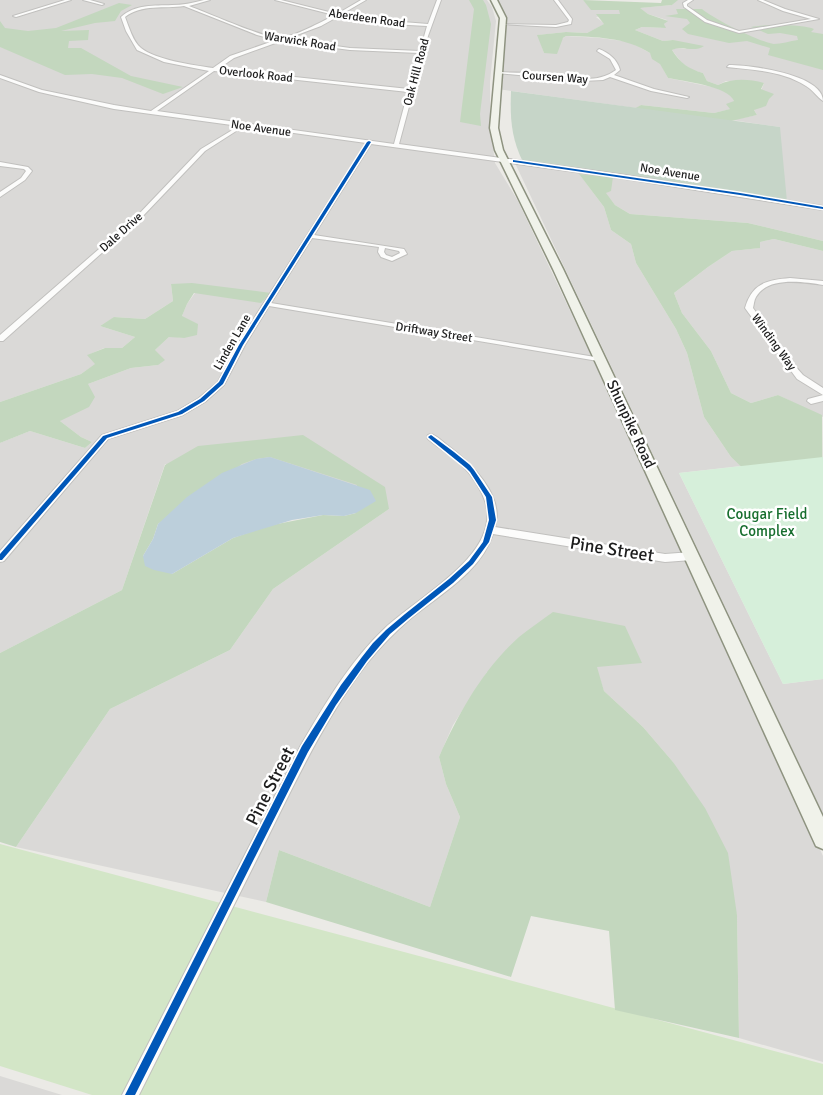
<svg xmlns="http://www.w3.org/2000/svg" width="823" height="1095" viewBox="0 0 823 1095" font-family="Signika,sans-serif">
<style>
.residential{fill:#dad9d7}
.grass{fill:#d3e6c7}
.forest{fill:#c3d7be;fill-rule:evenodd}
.cemetery{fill:#c6d5c8}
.park{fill:#d6efda}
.water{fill:#bccfdb}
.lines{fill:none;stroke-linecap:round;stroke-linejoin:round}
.minor-casing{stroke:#c1c0be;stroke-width:2}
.secondary-casing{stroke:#8e9380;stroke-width:3}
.minor{fill:#fcfcfb;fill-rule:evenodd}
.secondary{fill:#f0f2ea;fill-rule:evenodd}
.cycleway-casing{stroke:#fff;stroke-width:3}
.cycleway{fill:#0057b8;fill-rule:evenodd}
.labels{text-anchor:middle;stroke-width:5;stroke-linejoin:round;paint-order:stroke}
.far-street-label{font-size:12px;fill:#1d1d1d;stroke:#fff}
.street-label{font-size:15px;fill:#1d1d1d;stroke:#fff}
.park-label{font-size:15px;fill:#176e2e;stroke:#fff}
.near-street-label{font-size:18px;fill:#1d1d1d;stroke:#fff}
</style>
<rect width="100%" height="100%" fill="#ebeae6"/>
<path class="residential" d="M0 0H487L492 7 496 21 490 82V124L495 163 518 201 583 338 823 856V1062L739 1038 737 915 673 762 643 727 604 691 596 667 487 672 453 725 439 757 446 784 460 817 430 907 279 850 266 902 16 847 110 709 230 650 273 589 389 509 165 464 122 590 0 653V443L30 431 85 448 92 442 81 437 60 421 88 384 131 368 158 365 155 350 170 336 184 338 182 316 187 304 195 293 171 284 173 301 145 319 115 317 100 326 135 337 122 348H104L88 355 96 364 81 374 0 402Z
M494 0H583L592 10H620V14L596 17 605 24 587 33 566 32 538 35 544 53 566 36 600 38 630 42 650 53 660 63 668 78 722 89 732 96 734 101 731 109 714 113 641 105 637 108 497 89 503 18Z
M676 0H823V241L748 223 630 214 615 205 605 193 613 177 580 175 604 207 611 230 631 244 636 263 676 329 687 353 704 417 731 457 741 466 679 473 783 684 823 679V814L514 161 740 194 780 127 732 120 757 115 754 110 764 83 726 81 718 85 707 81 703 73 692 70 682 63 672 50 676 48 687 49 673 40 663 41 635 30 642 27 665 28 664 24 667 20 648 14 639 8 672 5Z
M774 239 823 251V417L778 395 751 403 731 393 711 351 682 313 674 293 708 267 732 251 759 248 760 242Z
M0 1076 62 1095H0Z"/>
<path class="grass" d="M0 844 823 1064V1095H92L0 1066Z"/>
<path class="forest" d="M469 0H483L486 5 491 24 480 114 481 126 460 122 474 9Z
M583 0 661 3 662 0H678L672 5 640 8 648 14 668 21 664 24 666 28 642 27 635 30 663 41 673 40 704 46C694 53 682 45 672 50 680 63 689 69 703 73L707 81 718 85C733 78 748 79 764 83L761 89 774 94 769 99 766 106 754 110 757 115 727 122 634 109 641 105 714 113 730 109 726 104 734 101C728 86 683 81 668 78L660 64 652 59 650 53C625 37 596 37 566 36L563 38 557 54 544 53 537 35 566 32 587 33 604 24 596 14H620L619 10H591Z
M119 3 132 5 121 11 115 21 95 23 61 31 89 30 88 40 69 41 68 48H81L131 76 183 87 163 94 122 78 92 74 65 75 0 47V21L5 28 28 31 56 28Z
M676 9H702C714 19 759 42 774 44 781 44 790 41 798 40L797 36 780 33 768 34 751 27C764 24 803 24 814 29L811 32 823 34V70L768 55 770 48 747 41 729 43 688 34 682 29 690 23 687 19 665 16 678 14Z
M579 174 613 177 611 191 606 193 615 205 630 214 748 223 823 241V251L774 239 760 242V248L732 251 708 267 674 293 682 313 711 351 731 393 751 403 778 395 822 415 823 544 731 457 704 417 687 353 676 329 636 263 631 244 611 230 604 207Z
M192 283 271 293 261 303 194 293 187 304 182 316 198 324 197 335 184 338 169 337 155 350 165 360 158 365 131 368 88 384 95 397 89 407 60 421 81 437 92 442 85 448 30 431 0 443V402L81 374 95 364 87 355 105 348H122L135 337 100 326 114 317 145 319 173 301 171 284Z
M303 435 385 487 389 509 273 589 230 650 110 709 16 847 0 842V653L122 590 165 465 198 446ZM270 457 357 485 356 513 344 516 323 515 267 526 233 538 172 574 143 556 153 539 158 524 242 464 256 459Z
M553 612 625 626 642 663 597 667 604 691 643 727 673 762 705 808 728 853 737 915 739 1038 615 1010 609 931 531 916 511 977 266 902 279 850 430 907 460 817 446 784 439 757C458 714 483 669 519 637 530 628 542 620 553 612Z"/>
<path class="cemetery" d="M511 91 780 127 787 202 523 162C511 138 510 118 511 91Z"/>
<path class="park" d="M823 457V679L783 684 679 473Z"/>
<path class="water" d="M270 457 370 490 376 501 356 513 344 516 323 515 292 520 233 538 172 574 154 570 145 566 143 556 153 539 158 524 187 497 222 473 256 459Z"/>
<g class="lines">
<g class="minor-casing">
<path id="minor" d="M65 0H71L16 17 13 16Z
M83 0H90L104 4 102 5Z
M204 0H210L189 6C206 12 266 39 280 38 293 37 322 22 334 15L275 0H281L337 14 361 0H366L342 14 390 21 428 24 437 0H441L428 36 399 144 619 174 823 206V210L619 178 371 144 314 235 404 249 407 254 392 261 381 257 378 252 379 247 312 238 271 303 601 358H604V362L269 306 245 345 224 385 205 402 183 415 108 439 4 561 0 562V551L102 435 177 411 199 398 218 382 237 345 366 143 244 126 205 151 141 218 3 341H0V335L137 216 201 149 239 126 114 109 39 92 0 78V75L42 90 114 105 151 111 209 71 164 62 137 50 126 31 121 17C135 4 154 6 172 5 182 5 193 3 204 0ZM184 6 257 35 276 40 230 56 213 68C193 65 156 60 141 48 133 42 129 27 125 17 141 4 165 9 184 6ZM339 16 390 24 427 26 420 51 350 48 286 39 321 26ZM281 41 350 50 419 53 409 89 218 69 234 58ZM214 71 408 92 394 144 157 111ZM385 248 399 251 400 253 392 257 386 255 384 252Z
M554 0H558L572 19 571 24 556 27 501 24 556 25 568 22 569 20Z
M688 0H693L687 4V6L707 20 739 31 811 19 783 11 758 0H763L785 9 819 19 739 33 705 22 684 7 683 3Z
M599 49C609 53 617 59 620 70L614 75 654 89 689 97 687 98 651 91 610 77 603 80 582 81 497 73 499 72C514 73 528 72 543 74 566 76 595 86 616 70L610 59 597 51Z
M729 65C749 65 823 74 823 101 817 97 813 90 806 86 783 71 754 70 727 67Z
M0 162 28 167 32 171 25 180 0 197V192L21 178 26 171 24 169 0 166Z
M790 278 823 281V285C804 282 768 276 756 297 754 300 754 304 753 308L795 366 803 375 823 388V395L797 379 745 308C752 283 767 280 790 278Z
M823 395V401L811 404 807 401 808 399Z
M431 434C437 436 442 441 447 445 470 462 505 495 495 527L665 554 692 552 696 553 697 556 696 559 692 560 665 562 493 534C481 572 439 595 410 619 395 632 381 646 368 662 324 719 294 785 262 849 221 931 180 1013 139 1095H122L301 745C325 704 350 661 385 628 415 600 482 564 487 521 490 504 479 486 469 473 458 459 441 450 428 439L427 437 428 435Z"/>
</g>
<g class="secondary-casing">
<path id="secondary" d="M491 0H497L506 18 498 128 503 150 563 269 823 817V849L816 846 553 269 495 150 490 128 500 18Z"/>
</g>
<use href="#minor" class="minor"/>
<use href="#secondary" class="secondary"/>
<g class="cycleway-casing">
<path id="cycleway" d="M369 141 371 142 243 345 223 384 204 401 182 414 107 438 2 560H0V554L103 436 178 412 200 399 219 382 239 345 367 142Z
M513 160 740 193 823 207V209L740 195 514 162H513Z
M431 435 454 452 470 465 474 470 492 497 496 520 489 542 473 564 453 583 409 618 390 634 367 661 336 705 308 752 135 1095H125L302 746 341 685 362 657 373 643 386 630 405 614 449 579 469 561 483 542 489 520 486 497 470 472 466 468 429 438 428 437Z"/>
</g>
<use href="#cycleway" class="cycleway"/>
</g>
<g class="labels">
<g class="far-street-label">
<text transform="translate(367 18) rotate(8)" y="4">Aberdeen Road</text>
<text transform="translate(300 41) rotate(9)" y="4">Warwick Road</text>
<text transform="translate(416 72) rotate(-75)" y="4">Oak Hill Road</text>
<text transform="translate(256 74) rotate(6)" y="4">Overlook Road</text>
<text transform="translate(555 77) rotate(4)" y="4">Coursen Way</text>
<text transform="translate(261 128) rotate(8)" y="4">Noe Avenue</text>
<text transform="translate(670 172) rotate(9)" y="4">Noe Avenue</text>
<text transform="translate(121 232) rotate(-42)" y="4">Dale Drive</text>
<text transform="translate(434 332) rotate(9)" y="4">Driftway Street</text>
<text transform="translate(232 342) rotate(-60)" y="4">Linden Lane</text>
<text transform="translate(774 342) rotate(54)" y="4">Winding Way</text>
</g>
<g class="street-label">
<text transform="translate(631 424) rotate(65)" y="5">Shunpike Road</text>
</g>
<g class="park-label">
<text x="767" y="519">Cougar Field<tspan x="767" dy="17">Complex</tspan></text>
</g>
<g class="near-street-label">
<text transform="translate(612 549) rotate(9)" y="6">Pine Street</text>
<text transform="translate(270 786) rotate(-63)" y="6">Pine Street</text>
</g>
</g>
</svg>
